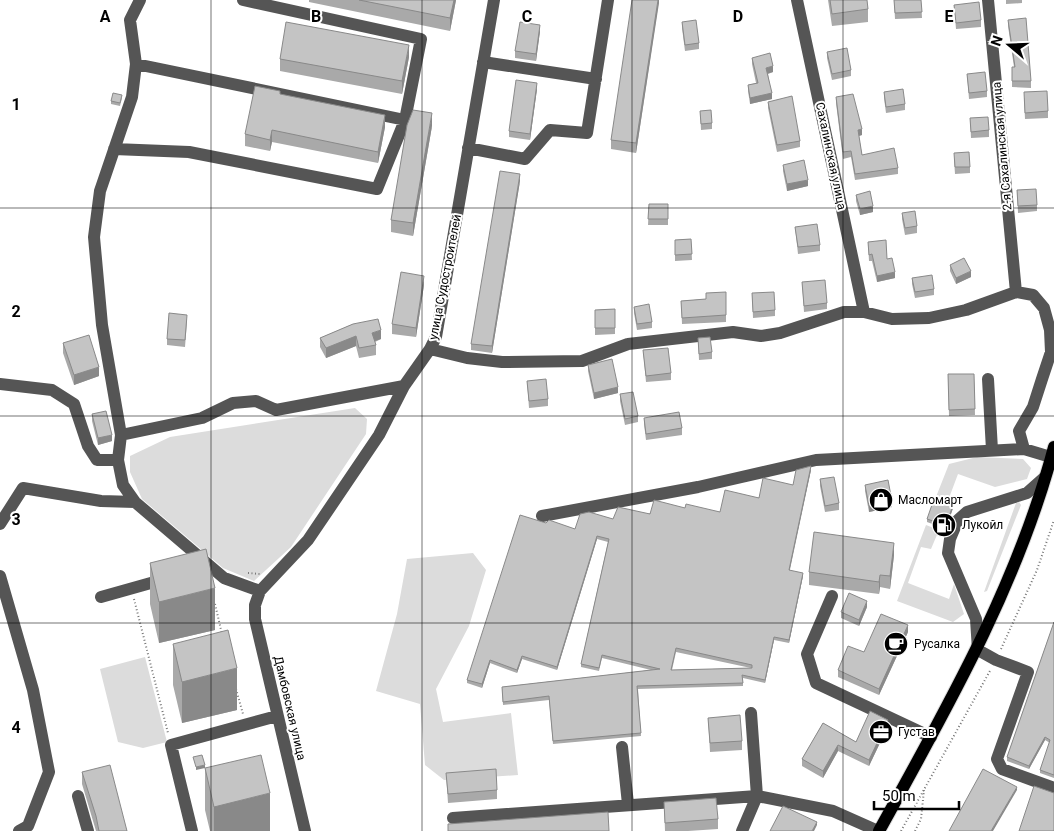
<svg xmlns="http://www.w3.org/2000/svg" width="1054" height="831" viewBox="0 0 1054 831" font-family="Roboto,sans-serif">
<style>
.green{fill:#dcdcdc}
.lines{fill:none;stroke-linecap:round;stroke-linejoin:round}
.major-casing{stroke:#dbdbdb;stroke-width:14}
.path{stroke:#777;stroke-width:2;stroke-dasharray:1 2.5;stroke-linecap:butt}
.minor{stroke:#555;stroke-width:12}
.major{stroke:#000;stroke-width:12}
.wall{fill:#a9a9a9;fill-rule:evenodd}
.shaded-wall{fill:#898989}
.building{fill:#c4c4c4;stroke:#898989;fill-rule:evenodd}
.grid{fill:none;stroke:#000;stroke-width:1;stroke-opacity:0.55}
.labels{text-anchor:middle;stroke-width:4;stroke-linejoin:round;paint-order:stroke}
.street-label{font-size:12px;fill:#000;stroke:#fff}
.poi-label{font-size:12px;fill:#000;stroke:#fff;text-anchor:start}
.grid-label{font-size:16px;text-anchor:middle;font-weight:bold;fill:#000;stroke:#fff;stroke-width:4;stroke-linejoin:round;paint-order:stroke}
</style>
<rect width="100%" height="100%" fill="#fff"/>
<path class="green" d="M355 408 367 419 366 434 291 547 254 581 223 568 142 499 130 472V456L170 437Z
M977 457 1023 459 1031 468 1027 479 995 487 958 474 946 506 934 502 949 464Z
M1019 502 1021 505 987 591 984 592 1016 503Z
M926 525 939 530 931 549 921 547 908 583 949 599 954 584 964 614 953 622 897 601Z
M473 553 486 570 469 626 436 689 443 722 511 713 518 775 444 780 425 765 420 704 376 691 397 614 407 559Z
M145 657 167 742 143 748 118 742 100 669Z"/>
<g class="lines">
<g class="major-casing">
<path id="major" d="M879 831C947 708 1018 584 1054 447"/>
</g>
<path class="path" d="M248 573 260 574
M134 599 168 733
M215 604 222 634
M1001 649 1037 570 1054 520
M236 689 243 714
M901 831 991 669
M915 831 921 819 924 790"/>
<path class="minor" d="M140 0 130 20 136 64 132 97 100 191 94 237 102 325 121 435 118 460 123 485 135 502 224 578 260 591
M797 0 864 312
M988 0 1016 292
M483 62 596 79
M136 64 405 120
M468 148 525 159 550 130 587 133 608 0
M114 149 189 152 377 189 405 120 421 39 243 0
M1016 292 1033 295 1044 308 1050 330 1051 352 1042 379 1033 407 1019 431 1024 449
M430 349 467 358 502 362 582 361 628 344 733 332 761 336 780 333 844 312H864L892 319 929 318 966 310 1016 292
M988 379 992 450
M0 384 52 390 74 404 88 446 97 460H118
M121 435 202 418 233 403 256 401 276 410 404 386
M1045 477 1027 493 967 512 958 520 950 539 948 553 976 619 978 650 996 660 1028 672 997 759 1002 769 1054 788
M542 516 698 487 816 460 1024 449 1054 458
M0 524 23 488 101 501 135 502
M0 576 33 690 49 772 28 826 19 831
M832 596 807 654 816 683 931 737
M101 597 165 579
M622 747 628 804
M78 796 88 831
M453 818 757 796 833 811 878 831
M192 831 171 745 277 716
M305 831 255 619V605L260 591 308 540 379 435 404 386 430 349 436 337 494 0
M742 831 757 796 751 713"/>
<use href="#major" class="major"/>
</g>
<path class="wall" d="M309 0H456L450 31 309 2Z
M659 0 636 153 611 149V140Z
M828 0H867L868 9V22L832 26Z
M894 0H921L922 18 895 19Z
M1006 0H1022V3L1006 4Z
M954 5 981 20V27L956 29Z
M1008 20 1031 81V88L1012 87V67H1014L1008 26Z
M682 22 699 43V49L685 51 682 28Z
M540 31 536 61 515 58V51Z
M827 52 851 70V76L832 80 827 58Z
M409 57 402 94 280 71V59Z
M752 58 773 72 768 74 772 99 750 104 748 91V85L756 83 752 64Z
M967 74 987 91V97L969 99Z
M537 89 530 140 509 137V131Z
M884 92 905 104V110L886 113 884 98Z
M280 94 385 127 378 163 272 142 270 151 245 146V134Z
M836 97 862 135 859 136 862 155 898 168V174L855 180 851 157 843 159 836 103Z
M122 98 120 106 111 104V101Z
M1024 98 1048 111V118L1025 119Z
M768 102 800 141V147L777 152 768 108Z
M700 111 712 123V129L701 130Z
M970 118 989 130V137L971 138Z
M432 126 413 236 391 232V220Z
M954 159 970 167V173L955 174Z
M783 165 808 186 787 191 783 171Z
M520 181 492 353 471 350V344Z
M1017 190 1037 205V211L1018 213Z
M856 195 873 212 860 215 856 201Z
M649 204H668V225H648Z
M902 213 917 226V233L905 235 902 219Z
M795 227 820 245V251L798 254Z
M691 239 692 260 675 261V240Z
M868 242 895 278 877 282 872 261H869Z
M950 265 971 277 956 284 950 271Z
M912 278 934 289V295L915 298 912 284Z
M802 282 827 303V309L804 312Z
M424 285 416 337 392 334V324Z
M726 292V322L682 324 681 301 706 299Z
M752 293 775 310V316L753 318Z
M634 307 652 322V328L637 330 634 313Z
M615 309V334L595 335V310Z
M187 321 185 347 167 345V339Z
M353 324 381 339 375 342 376 345V355L359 358 356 346 326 358 320 347V338Z
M698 338 712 352V359L699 360Z
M63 343 99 376 74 385 63 353Z
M643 350 671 373V380L646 382Z
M588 365 618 393 594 399 588 371Z
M948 374H974L975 415 949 416Z
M527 381 548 399V406L529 408Z
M620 394 638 416V422L625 425 620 401Z
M92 414 112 441 98 445 92 421Z
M644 418 682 428V435L646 440 644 424Z
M811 470 789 570 803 576 789 643 774 640 765 683 743 678V686L638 689 641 736 553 744 549 700 503 705 502 687 651 670 602 658 599 671 581 667V664L608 542 597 539 557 670 522 659 517 673 490 663 482 688 467 683V680L546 523 575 529 613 519 685 508 720 512 793 485ZM676 652 751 668 672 670Z
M820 479 839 503V510L825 512 820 486Z
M865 485 892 507 869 512 865 491Z
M953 508 946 529 927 522V519Z
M894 555 890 589 880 587 879 594 809 585V572Z
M150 563 215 630 159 643 150 604Z
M867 607 859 626 841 618V612Z
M1054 622V778L1040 773V770L1050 743 1045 740 1029 769 1007 761V757Z
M908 632 879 695 838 677V670L864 652Z
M173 644 237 710 182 723 173 685Z
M708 718 742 741V750L710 752Z
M823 723 856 742 888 726 869 766 838 751 823 778 802 766V759Z
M205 768 270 831H210L205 810Z
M82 772 127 831H96L82 784Z
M446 773 497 790V799L448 803Z
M664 802 718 819V829L688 831H665Z"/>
<path class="shaded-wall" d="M454 0H456L450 31V18Z
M658 0H659V3L636 153V143Z
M540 25V31L536 61V54Z
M409 45V57L402 94V81Z
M773 66V72L766 74V68Z
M537 83V89L530 140V134Z
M772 93V99L750 104V98Z
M432 113V126L413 236V223Z
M385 115V127L378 163V152Z
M862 129V135L858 136V130Z
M272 130V142L270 151V140Z
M520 174V181L492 353V346Z
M808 180V186L787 191V184Z
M873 206V212L860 215V209Z
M971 271V277L956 284V278Z
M895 272V278L877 282V276Z
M424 276V285L416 337V328Z
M381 330V339L372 342V333Z
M356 336V346L326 358V348Z
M99 367V376L74 385V375Z
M618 387V393L594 399V393Z
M112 435V441L98 445V438Z
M811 466V470L789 574V570Z
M892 501V507L869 512V506Z
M953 505V508L946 529V525Z
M597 536V539L557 670V667Z
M894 543V555L890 589V576Z
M803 573V576L789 643V640Z
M880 575V587L879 594V582Z
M215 588V630L159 643V602Z
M867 601V607L859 626V620Z
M908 625V632L879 695V689Z
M774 637V640L765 683V680Z
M522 656V659L517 673V670Z
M490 660V663L482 688V684Z
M237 668V710L182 723V682Z
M888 720V726L869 766V760Z
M1045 737V740L1029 769V766Z
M838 745V751L823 778V771Z
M205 765V768L196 770V767Z
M1017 787V790L993 831H991Z
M270 793V831H214V807Z
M817 822V825L814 831H812Z"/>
<path class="building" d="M359 0H454L450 18Z
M632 0H658L636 143 611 140Z
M830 0H867L868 9 832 14Z
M894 0H921L922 12 895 13Z
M979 2 981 20 956 23 954 5Z
M1026 18 1031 81H1012V67H1015L1008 20Z
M696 20 699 43 685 45 682 22Z
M286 22 409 45 402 81 280 59Z
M520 22 540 25 536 54 515 51Z
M847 48 851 70 832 74 827 52Z
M770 53 773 66 766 68 772 93 750 98 748 85 758 83 752 58Z
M985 72 987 91 969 93 967 74Z
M516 80 537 83 530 134 509 131Z
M255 86 280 91V94L385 115 378 152 272 130 270 140 245 134Z
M903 89 905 104 886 107 884 92Z
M1047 91 1048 111 1025 113 1024 92Z
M113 93 122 95 120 103 111 101Z
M853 94 862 129 858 130 862 155 894 148 898 168 855 174 851 151 843 152 836 97Z
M792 96 800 141 777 145 768 102Z
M413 110 432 113 413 223 391 220 407 125Z
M711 110 712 123 701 124 700 111Z
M988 117 989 130 971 132 970 118Z
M969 152 970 167H955L954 153Z
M804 160 808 180 787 184 783 165Z
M500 171 520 174 492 346 471 344Z
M1036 189 1037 205 1018 206 1017 190Z
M870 191 873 206 860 209 856 195Z
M649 204H668V219H648Z
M915 211 917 226 905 228 902 213Z
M817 224 820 245 798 247 795 227Z
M691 239 692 254 675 255V240Z
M886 240 887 259 892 258 895 272 877 276 872 254 869 255 868 242Z
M964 258 971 271 956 278 950 265Z
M401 272 424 276 416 328 392 324Z
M932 275 934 289 915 292 912 278Z
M825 280 827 303 804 306 802 282Z
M726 292V315L682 318 681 301 706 299V293Z
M774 292 775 310 753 312 752 293Z
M649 304 652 322 637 324 634 307Z
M615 309V328H595V310Z
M169 313 187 315 185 340 167 339Z
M378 319 381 330 372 333 376 345 359 348 356 336 326 348 320 338 353 324Z
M89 335 99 367 74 375 63 343Z
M710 337 712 352 699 354 698 338Z
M668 348 671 373 646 376 643 350Z
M612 359 618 387 594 393 588 365Z
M948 374H974L975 409 949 410Z
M546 379 548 399 529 401 527 381Z
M633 392 638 416 625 419 620 394Z
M106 411 112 435 98 438 92 414Z
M679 412 682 428 646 434 644 418Z
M811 466 789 570 803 573 789 640 774 637 765 680 742 675 743 683 637 686 641 733 553 741 549 696 503 702 502 687 660 669 602 655 599 668 581 664 609 539 597 536 557 667 522 656 517 670 490 660 482 684 467 680 520 515 546 523 549 520 575 529 580 514 589 512 613 519 618 507 650 514 654 500 685 508 686 504 720 512 725 490 759 498 763 478 793 485 796 470ZM676 648 752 665V668L671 670Z
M834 477 839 503 825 506 820 479Z
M888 480 892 501 869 506 865 485Z
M934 499 953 505 946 525 927 519Z
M814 532 894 543 890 576 880 575 879 582 809 572Z
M206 549 215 588 159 602 150 563Z
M849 593 867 601 859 620 841 612Z
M881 614 908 625 879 689 838 670 848 646 864 652Z
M1054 622V775L1040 770 1050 740 1045 737 1029 766 1007 757Z
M228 630 237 668 182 682 173 644Z
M870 711 888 720 869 760 838 745 823 771 802 759 823 723 856 742Z
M740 715 742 741 710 743 708 718Z
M202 755 205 765 196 767 193 757Z
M261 755 270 793 214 807 205 768Z
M110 765 127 831H99L96 816 82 772Z
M496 769 497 790 448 794 446 773Z
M983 769 1017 787 991 831H949Z
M1034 786 1054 793V831H1019Z
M716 798 718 819 665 823 664 802Z
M783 806 817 822 812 831H770Z
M608 812 609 831H448V824Z"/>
<path class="grid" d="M211 0V831M422 0V831M632 0V831M843 0V831M0 208H1054M0 416H1054M0 623H1054"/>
<defs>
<g id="shop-disc" transform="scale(1.25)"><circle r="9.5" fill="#000" stroke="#fff"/><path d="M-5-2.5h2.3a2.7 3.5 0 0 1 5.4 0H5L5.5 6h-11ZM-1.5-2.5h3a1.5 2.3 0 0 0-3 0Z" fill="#fff"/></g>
<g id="fuel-disc" transform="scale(1.25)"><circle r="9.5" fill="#000" stroke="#fff"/><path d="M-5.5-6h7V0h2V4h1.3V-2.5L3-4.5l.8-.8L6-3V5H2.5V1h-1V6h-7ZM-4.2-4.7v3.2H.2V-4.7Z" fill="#fff"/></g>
<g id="cafe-disc" transform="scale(1.25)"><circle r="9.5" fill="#000" stroke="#fff"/><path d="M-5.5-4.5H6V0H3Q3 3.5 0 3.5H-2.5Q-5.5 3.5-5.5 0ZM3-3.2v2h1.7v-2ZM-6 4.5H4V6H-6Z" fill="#fff"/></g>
<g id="office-disc" transform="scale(1.25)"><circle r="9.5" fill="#000" stroke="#fff"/><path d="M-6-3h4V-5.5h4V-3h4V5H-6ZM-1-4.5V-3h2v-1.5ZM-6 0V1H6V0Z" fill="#fff"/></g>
</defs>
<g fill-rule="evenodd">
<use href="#shop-disc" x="881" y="500"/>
<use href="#fuel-disc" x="944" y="525"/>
<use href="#cafe-disc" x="896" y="644"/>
<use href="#office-disc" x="881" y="732"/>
</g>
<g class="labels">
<g class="street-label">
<text transform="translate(1002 146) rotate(-95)" y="4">2-я Сахалинская улица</text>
<text transform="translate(831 156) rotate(78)" y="4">Сахалинская улица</text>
<text transform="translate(445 277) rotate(-79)" y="4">улица Судостроителей</text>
<text transform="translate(290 708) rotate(77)" y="4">Дамбовская улица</text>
</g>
<g class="poi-label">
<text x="898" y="504">Масломарт</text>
<text x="962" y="529">Лукойл</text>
<text x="914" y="648">Русалка</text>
<text x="898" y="736">Густав</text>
</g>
</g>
<g class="grid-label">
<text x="105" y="22">A</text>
<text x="316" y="22">B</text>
<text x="527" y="22">C</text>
<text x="738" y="22">D</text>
<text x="949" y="22">E</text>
<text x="16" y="110">1</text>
<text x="16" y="317">2</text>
<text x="16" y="525">3</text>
<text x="16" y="733">4</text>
</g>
<g transform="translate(1009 45) rotate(289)" stroke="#ffffff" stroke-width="4" paint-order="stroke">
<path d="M0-4L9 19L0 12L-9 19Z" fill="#000000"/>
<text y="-8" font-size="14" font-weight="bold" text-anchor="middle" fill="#000000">N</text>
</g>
<path d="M874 801v8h85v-8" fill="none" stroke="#000000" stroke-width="2.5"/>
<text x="882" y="801" font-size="15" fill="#000000" stroke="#ffffff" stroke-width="4" paint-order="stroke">50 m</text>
</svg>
